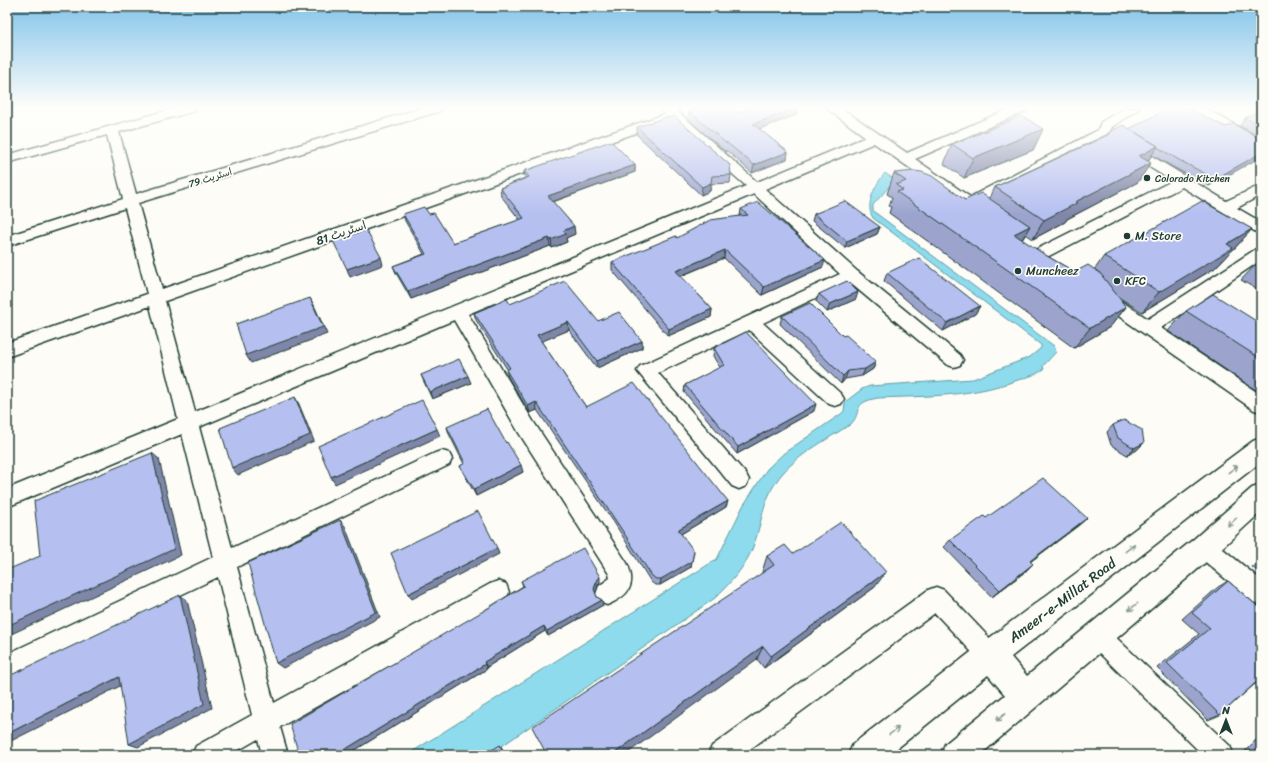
<svg xmlns="http://www.w3.org/2000/svg" width="1268" height="762" viewBox="0 0 1268 762" font-family="Sriracha,'Playpen Sans Arabic',sans-serif">
<style>
.water{fill:#8ddbec;stroke:#619ca2}
.lines{fill:none;stroke-linecap:round;stroke-linejoin:round}
.street-casing{stroke:#1f3d34;stroke-width:3}
.secondary-casing{stroke:#1f3d34;stroke-width:3}
.street{fill:#fdfcf7;fill-rule:evenodd}
.secondary{fill:#fdfcf7;fill-rule:evenodd}
.wall{fill:#9ca4ce;stroke:#1f3d34}
.shaded-wall{fill:#7f86a8;stroke:#1f3d34}
.building{fill:#b5bff0;stroke:#1f3d34}
.oneway{stroke:#8e9c96}
.poi-dot{fill:#1f3d34;stroke:#fdfcf7;stroke-width:1.5}
.labels{text-anchor:middle;stroke-width:3.5;stroke-linejoin:round;paint-order:stroke}
.far-street-label{font-size:10px;fill:#1f3d34;stroke:#fdfcf7}
.far-poi-label{font-size:10px;fill:#1f3d34;stroke:#fdfcf7;text-anchor:start}
.street-label{font-size:12px;fill:#1f3d34;stroke:#fdfcf7}
.poi-label{font-size:12px;fill:#1f3d34;stroke:#fdfcf7;text-anchor:start}
.near-street-label{font-size:14px;fill:#1f3d34;stroke:#fdfcf7}
</style>
<rect width="100%" height="100%" fill="#fdfcf7"/>
<filter id="ink" filterUnits="userSpaceOnUse"><feTurbulence type="fractalNoise" baseFrequency=".025" numOctaves="2"/><feDisplacementMap in="SourceGraphic" scale="8" xChannelSelector="R" yChannelSelector="G"/><feConvolveMatrix kernelMatrix="1 2 1 2 8 2 1 2 1" color-interpolation-filters="sRGB"/></filter>
<g filter="url(#ink)">
<path class="water" d="M885 173 895 180 873 205V211L1054 346 1056 352 1043 366 1044 369C1037 375 1027 377 1018 380 970 397 928 396 878 398 850 403 863 412 851 424 827 440 792 457 776 482 763 501 761 526 753 547 745 568 730 583 715 598L489 755H407L717 559 743 506 767 469 784 453 841 414 844 411 845 402 862 389 870 386 973 379 1030 357 1041 348V345L1037 342 873 218C864 204 876 184 885 173Z"/>
<g class="lines">
<g class="street-casing">
<path id="street" d="M176 108H197L195 111 119 132 136 194 422 108H442L440 111 138 203 162 289 665 114 660 108H674L757 182 866 137 826 108H841L907 153 1011 108H1028L1026 111 915 159 970 197 1098 130 1101 122 1125 108H1140L1112 127 1108 135 980 203 991 213 989 216C979 219 972 211 964 206L874 143 765 189 857 271 960 355 963 360 960 365 954 367 948 365 849 282 763 323 841 394 844 399 841 404 835 406 829 404 749 330 658 373 746 474 749 480 746 486 739 489 732 486 637 371 640 366 840 274 754 194 468 314 533 421 627 563C637 585 629 596 607 605L599 602 596 594 599 586 610 578 609 574 519 433 454 320 199 427 232 548 435 453 442 451 449 453 452 459 449 465 237 567 274 703 490 584 498 581 506 584 509 592 506 600 280 727 288 755H262L258 739 230 755H192L196 746 252 715 218 577 7 678V654L213 557 182 434 7 507V489L178 419 150 306 7 357V343L147 294 125 208 7 246V236L123 199 107 135 7 163V155ZM672 120 746 186 195 412 165 301Z
M1188 108H1204L1261 139V148L1190 111Z
M1127 143 1132 144 1226 201 1261 185V195L1237 208 1261 222V234L1256 232 1182 187 1047 257 1042 258 1037 257 1034 253 1037 249 1172 181 1122 150 1120 147 1122 144Z
M1261 248V260L1161 328 1261 395V412L1254 410 1097 301 1095 297 1097 293 1103 291 1109 293 1148 319 1256 249Z
M1204 537 1212 540 1261 580V605L1253 602 1196 554 1193 547 1196 540Z
M936 587 944 590 998 647 1002 655 998 663 990 667 982 663 935 613 742 755H708L712 746 928 590Z
M1098 624 1106 628 1230 746 1234 755H1203L1090 644 1086 636 1090 628Z"/>
</g>
<g class="secondary-casing">
<path id="secondary" d="M1261 438V462L1011 657 1027 676 1195 538 1252 488 1261 485V512L1213 556 980 755H940L945 744 1005 695 988 675 889 755H848L853 744 980 645 1253 441Z"/>
</g>
<use href="#street" class="street"/>
<use href="#secondary" class="secondary"/>
</g>
<path class="wall" d="M1257 108H1261V137L1240 126 1245 118 1256 113 1259 109Z
M689 111 796 115 759 129 788 152 787 159 752 173 726 150V152L688 119Z
M637 127 731 175 730 183 711 184 710 191 701 195 637 135Z
M1226 127 1261 139 1209 186 1173 167 1152 155 1148 161 1138 182 1067 219 1065 222 1033 239 1026 234 1022 240 1047 256 1075 272 1095 269 1104 256 1252 229 1234 249 1230 252 1215 268 1142 312 1117 296 1126 307 1110 327 1074 348 889 213 891 207 889 206 892 197 887 194 894 173 965 200 990 198 995 187 1106 135 1108 133 1129 129Z
M1043 129 1033 150 964 178 944 164 952 144Z
M635 165V172L553 202 575 234 566 238 567 242 552 248 550 246 411 299 396 273 393 266 424 254 405 221 403 214H429L453 243 520 220 501 196 500 188 525 178 524 171Z
M741 209 823 267 762 295 724 258 681 276 712 309 711 317 668 336 612 270V262L740 216Z
M1261 213V220L1257 218Z
M814 214 880 227 877 234 845 248 812 221Z
M1261 259V292L1241 280Z
M887 273 980 306 975 314 943 331 884 281Z
M819 294 856 299 827 312 816 301Z
M510 304 598 321 642 341V348L597 368 569 330 541 341 586 407 728 501 726 507 681 534 691 567 660 585H655L651 582 615 524 537 410 530 413 508 377 506 370 507 369 476 320 474 313Z
M1186 311 1261 324V391L1259 392 1168 331Z
M782 316 843 336 876 362 873 369 862 376 845 379 841 384 780 324Z
M714 348 814 411 737 454 684 392 685 385 720 368 713 356Z
M421 375 471 383 432 399 424 382Z
M1113 425 1137 450 1127 455 1111 445 1107 432Z
M447 427 506 443 523 472 476 496 463 472 460 466 464 464 449 434Z
M986 518H1087L1079 525 1030 562 1033 564 1026 571 992 597 944 547 950 540Z
M793 554 875 587 764 668 757 659 762 573V572L767 556Z
M1261 559V574L1252 567Z
M521 581 600 583 598 585 595 593 597 597 602 600 603 605 548 636 545 631 487 667V669L347 755 485 610 523 586Z
M1228 581 1261 609V689L1255 684 1220 715 1208 720 1157 668 1199 634 1182 619 1218 587Z
M1261 735V755H1248L1245 751Z"/>
<path class="shaded-wall" d="M796 108H798L796 115 752 132 753 124Z
M1043 129 1033 150 964 178 973 158Z
M1158 146 1145 165 1139 156Z
M788 152 787 159 752 173 754 165Z
M1261 153V157L1209 186 1215 179Z
M1151 163 1138 182 1067 219 1065 222 1033 239 1044 220 1075 202Z
M635 165V172L549 203 548 196Z
M711 183 710 191 701 195 702 187Z
M574 226 575 234 566 238 567 242 552 248 551 240 563 231Z
M1030 226 1018 246 1014 234Z
M880 227 877 234 845 248 847 241Z
M1252 229 1234 249 1230 252 1215 268 1142 312 1159 292 1227 244Z
M549 238 550 246 411 299 408 291Z
M725 250 724 258 675 278 676 271Z
M381 257 383 265 350 277 347 269Z
M825 260 823 267 762 295 764 287Z
M858 292 856 299 827 312 830 304Z
M310 298 314 305 327 334 251 363 246 355Z
M980 306 975 314 943 331 947 323Z
M1126 307 1110 327 1074 348 1090 328Z
M712 309 711 317 668 336 669 329Z
M568 322 569 330 538 343 537 335Z
M642 341V348L597 368V361Z
M876 362 873 369 862 376 865 369Z
M848 371 845 379 841 384 843 376Z
M468 376 471 383 432 399 430 392Z
M295 397 299 404 314 441 238 475 232 468Z
M536 402 537 410 530 413 528 406Z
M816 404 814 411 737 454 738 447Z
M437 429 440 436 335 484 331 477Z
M1144 443 1137 450 1127 455 1134 448Z
M152 453 159 459 181 555 7 636V626Z
M521 465 523 472 476 496 474 489Z
M728 501 726 507 679 535V529Z
M1087 518 1079 525 1022 568 1030 561Z
M340 520 345 526 380 617 283 668 276 663Z
M497 548 499 554 412 599 408 594Z
M694 551 691 567 660 585 661 579Z
M1033 564 1026 571 992 597 1000 590Z
M886 572 875 587 764 668 771 656Z
M600 577V583L598 585 595 595 594 589 597 580Z
M180 595 187 600 212 708 138 747 129 744Z
M602 600 603 605 548 636 547 631Z
M544 626 545 631 487 667 484 662Z
M763 646 757 659 625 755H612Z
M485 664 487 669 347 755H336Z
M119 677 128 682 7 743V734Z
M500 745 506 754 507 755H504Z"/>
<path class="building" d="M697 108H732L738 113 751 108H796L753 124 788 152 754 165 726 142 727 144 689 111Z
M1169 108H1187L1226 127 1233 124 1261 139V153L1215 179 1179 160 1157 147 1158 146 1129 129Z
M1261 110V126L1245 118Z
M674 116 730 165 731 175 712 176 711 183 702 187 637 127 666 117 668 118Z
M1022 116 1043 129 973 158 952 144 976 135Z
M1123 125 1158 146 1139 156 1151 163 1075 202 1077 203 1044 220 995 187 1110 134 1108 133Z
M611 141 635 165 548 196 574 226 563 231 566 234 551 240 549 238 408 291 393 266 426 254 403 214 424 207 429 214 434 213 453 243 468 238 524 218 500 188 529 177 524 171Z
M914 171 922 172 932 176 965 200 981 193 1030 226 1014 234 1047 256 1075 272 1088 265 1100 273 1126 307 1090 328 897 192 903 190 896 185 906 181 894 173Z
M845 201 880 227 847 241 814 214Z
M1202 201 1252 229 1227 244 1233 248 1159 292 1104 256Z
M758 202 825 260 764 287 725 250 676 271 712 309 669 329 612 262 676 236 677 238 710 220 748 215 741 209Z
M366 230 381 257 347 269 333 241Z
M919 258 980 306 947 323 887 273Z
M565 281 598 321 619 312 642 341 597 361 568 322 537 335 586 407 634 383 728 501 679 529V531L694 551 692 561 661 579H656L652 576 614 518 536 402 528 406 506 370 510 368 474 313 507 299 510 304Z
M847 281 858 292 830 304 819 294Z
M1213 294 1261 324V359L1186 311Z
M310 298 323 327 246 355 236 324Z
M810 303 843 336 846 335 876 362 865 369 848 371 843 376 782 316Z
M746 332 816 404 738 447 685 385 724 365 714 348Z
M459 359 468 376 430 392 421 375Z
M295 397 310 435 232 468 220 428Z
M422 400 437 429 331 477 318 446Z
M487 409 506 443 507 442 521 465 474 489 460 466 465 463 447 427Z
M1124 420 1142 430 1144 443 1134 448 1118 438 1113 425Z
M152 453 174 549 7 626V570L40 556 34 501Z
M1043 478 1087 518 1030 561 1033 564 1000 590 950 540 984 516 986 518Z
M478 511 497 548 408 594 391 553Z
M340 520 376 612 276 663 248 563Z
M841 522 886 572 771 656 763 646 612 755H547L532 727 774 565 767 556 785 545 793 554Z
M583 548 600 577 597 580 594 589 597 597 602 600 547 631 544 626 484 662 485 664 336 755H299L290 724 485 610 524 586 521 581Z
M1228 581 1261 609V678L1220 715 1167 663 1210 628 1192 613Z
M180 595 204 704 129 744 119 677 7 734V677Z
M1261 744V751L1257 748Z
M500 745 504 755H484Z"/>
<defs><path id="oneway-shaft" d="M-6 0H5M1.5-3L5.5 0L1.5 3" fill="none" stroke-width="1.6" stroke-linecap="round" stroke-linejoin="round"/></defs>
<g class="oneway">
<use href="#oneway-shaft" transform="translate(1233 469) rotate(-37)"/>
<use href="#oneway-shaft" transform="translate(1232 522) rotate(138)"/>
<use href="#oneway-shaft" transform="translate(1130 548) rotate(-37)"/>
<use href="#oneway-shaft" transform="translate(1133 607) rotate(140)"/>
<use href="#oneway-shaft" transform="translate(1001 717) rotate(139)"/>
<use href="#oneway-shaft" transform="translate(894 731) rotate(-38)"/>
</g>
</g>
<linearGradient id="sky" x2="0" y2="1"><stop stop-color="#83c4ea"/><stop offset="0.5" stop-color="#fefefb"/><stop offset="1" stop-color="#fefefb" stop-opacity="0"/></linearGradient>
<rect width="1268" height="215" fill="url(#sky)"/>
<g class="poi-dot">
<circle cx="1147" cy="178" r="4"/>
<circle cx="1127" cy="236" r="4"/>
<circle cx="1018" cy="271" r="4"/>
<circle cx="1117" cy="281" r="4"/>
</g>
<g class="labels">
<g class="far-street-label">
<text transform="translate(210 177) rotate(-17)" y="4">اسٹریٹ 79</text>
</g>
<g class="far-poi-label">
<text x="1155" y="182">Colorado Kitchen</text>
</g>
<g class="street-label">
<text transform="translate(341 233) rotate(-19)" y="4">اسٹریٹ 81</text>
</g>
<g class="poi-label">
<text x="1135" y="240">M. Store</text>
<text x="1026" y="275">Muncheez</text>
<text x="1125" y="285">KFC</text>
</g>
<g class="near-street-label">
<text transform="translate(1062 600) rotate(-37)" y="5">Ameer-e-Millat Road</text>
</g>
</g>
<rect width="1268" height="762" fill="none" stroke="#fdfcf7" stroke-width="24"/>
<rect x="12" y="12" width="1244" height="738" fill="none" stroke="#1f3d34" stroke-width="1.5" filter="url(#ink)"/>
<g transform="translate(1226 720)" stroke="#fdfcf7" stroke-width="3" paint-order="stroke">
<path d="M0-3L7 15L0 10L-7 15Z" fill="#1f3d34"/>
<text y="-6" font-size="11" font-weight="bold" text-anchor="middle" fill="#1f3d34">N</text>
</g>
</svg>
